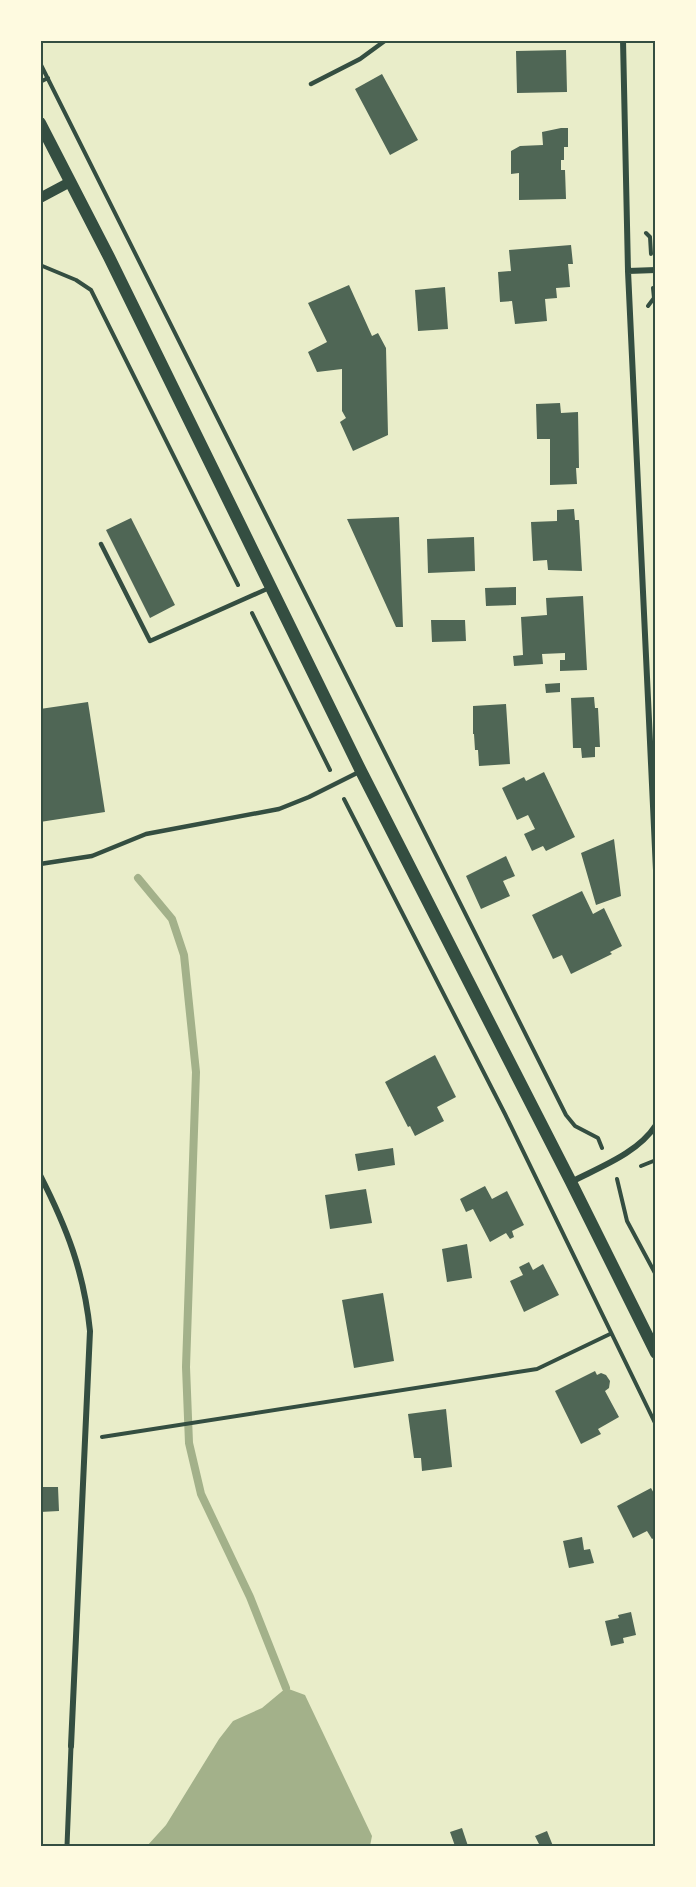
<svg xmlns="http://www.w3.org/2000/svg" width="696" height="1887" viewBox="0 0 696 1887" font-family="Ubuntu,sans-serif">
<style>
.water{fill:#a3b18a}
.lines{fill:none;stroke-linecap:round;stroke-linejoin:round}
.stream{stroke:#a3b18a;stroke-width:8}
.building{fill:#4f6655}
.path{stroke:#344e41;stroke-width:4}
.service{stroke:#344e41;stroke-width:4.5}
.pedestrian{stroke:#344e41;stroke-width:5}
.minor{stroke:#344e41;stroke-width:6}
.tertiary{stroke:#344e41;stroke-width:10}
.secondary{stroke:#344e41;stroke-width:12}
.neatline{fill:none;stroke:#344e41;stroke-width:2}
</style>
<rect width="100%" height="100%" fill="#e9edc9"/>
<path class="water" d="M286 1688 305 1695 372 1836 370 1846H147L166 1825 219 1739 233 1721 262 1708Z"/>
<g class="lines">
<path class="stream" d="M138 878 172 919 184 955 196 1072 186 1367 189 1443 201 1494 250 1597 286 1688"/>
</g>
<path class="building" d="M566 50 567 92 517 93 516 51Z
M382 74 418 140 390 155 355 89Z
M561 128H568V147H564V160H561V170H565L566 199 519 200V173L511 174V151L520 146 543 145 542 132Z
M571 245 573 264H568L570 287 556 288 557 298 545 299 547 321 515 324 512 301 500 302 498 272 511 271 509 250Z
M349 285 372 336 378 333 386 348 388 435 353 451 340 422 346 418 342 411V369L317 372 308 352 327 342 308 303Z
M445 287 448 329 418 331 415 290Z
M560 403 561 413 578 412 579 468H576L577 484 550 485V439H537L536 404Z
M574 509 575 520H579L582 571 548 570 547 560 533 561 531 522 557 521V510Z
M399 517 403 627H396L347 519Z
M131 518 175 605 150 618 106 530Z
M474 537 475 571 428 573 427 539Z
M516 587V605L486 606 485 588Z
M583 596 587 670 560 671V660H565V653L542 654 543 664 514 666 513 656 523 655 521 617 547 615 546 598Z
M431 620H465L466 641 432 642Z
M560 683V692L546 693 545 684Z
M594 697 595 708H598L600 747H595V757L582 758 581 748H573L571 698Z
M88 702 105 812 40 822V709Z
M506 704 510 764 479 766 478 750H475L474 734H473V706Z
M544 772 575 837 546 851 543 846 532 851 524 834 535 829 528 815 517 820 502 788 524 777 526 781Z
M614 839 621 896 596 905 581 853Z
M506 856 515 876 503 881 510 896 481 909 466 876Z
M582 891 593 914 604 908 622 946 610 952 612 954 571 974 562 955 553 959 532 915Z
M435 1055 456 1097 437 1107 444 1121 415 1136 410 1126 408 1127 385 1082Z
M393 1148 395 1165 358 1171 355 1154Z
M485 1186 492 1199 507 1191 524 1225 512 1231 514 1237 510 1239 506 1233 490 1242 473 1209 466 1212 460 1199Z
M366 1189 372 1223 330 1229 325 1195Z
M467 1244 472 1278 447 1282 442 1249Z
M529 1262 533 1270 543 1264 559 1295 524 1312 510 1281 523 1275 519 1267Z
M383 1293 394 1361 354 1368 342 1300Z
M595 1371 597 1375 601 1373 606 1375 610 1381 609 1388 605 1391 619 1417 598 1429 601 1434 581 1444 555 1391Z
M446 1409 452 1467 422 1471 421 1458H414L408 1414Z
M40 1487H58L59 1511 40 1512Z
M651 1488 656 1497V1537L652 1539 647 1531 633 1538 617 1506Z
M582 1537 584 1550 590 1549 594 1563 569 1568 563 1541Z
M631 1612 636 1635 623 1638 624 1643 611 1646 605 1621 619 1618 618 1615Z
M462 1828 468 1846H455L450 1832Z
M547 1831 553 1846H540L535 1836Z"/>
<g class="lines">
<path class="path" d="M40 63 566 1115 575 1126 598 1138 602 1148
M40 82 48 78
M646 233 650 237 651 254
M40 265 76 280 91 290 238 585
M648 306 654 298 653 288
M252 613 330 770
M344 799 505 1114 656 1425
M641 1166 656 1160
M617 1179 627 1221 656 1275
M102 1437 537 1369 610 1334"/>
<path class="service" d="M311 84 360 59 386 40
M101 544 150 641 269 588
M40 864 92 856 146 834 279 809 309 797 361 771"/>
<path class="pedestrian" d="M67 1846 71 1746"/>
<path class="minor" d="M623 40 628 271 656 870
M628 271 656 270
M40 1175C67 1228 84 1272 90 1331L71 1746
M571 1182C600 1167 638 1153 656 1125"/>
<path class="tertiary" d="M40 198 70 182"/>
<path class="secondary" d="M40 123 109 257 361 771 571 1182 656 1353"/>
</g>
<rect width="696" height="1887" fill="none" stroke="#fefae0" stroke-width="84"/>
<rect x="42" y="42" width="612" height="1803" class="neatline"/>
</svg>
